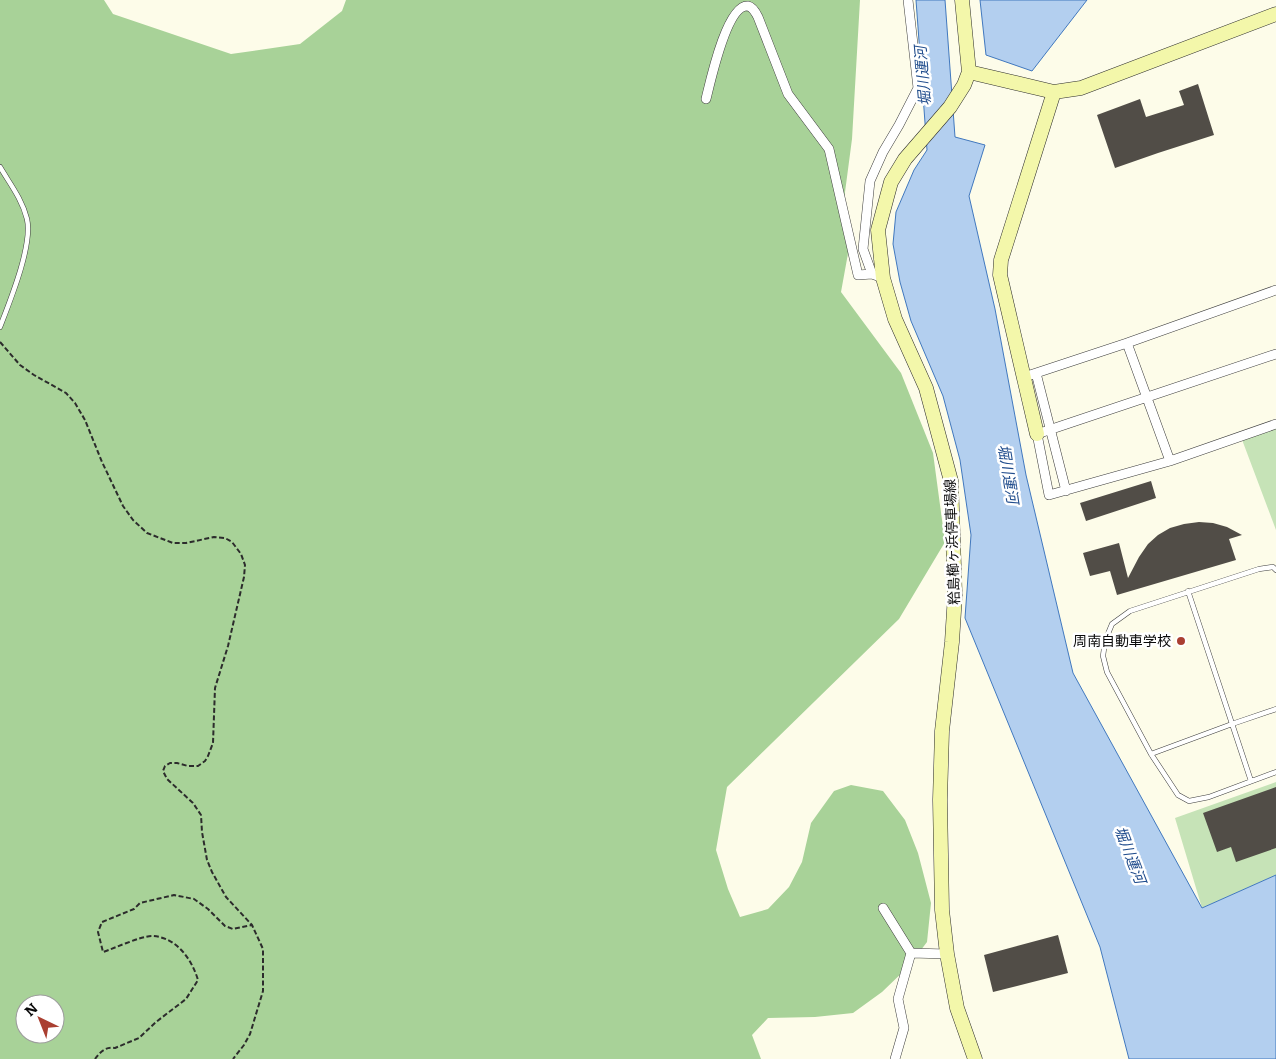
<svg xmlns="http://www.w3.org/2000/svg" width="1276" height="1059" viewBox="0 0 1276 1059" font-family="Literata,'Noto Sans JP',serif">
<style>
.green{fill:#c6e3b7}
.forest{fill:#a8d298;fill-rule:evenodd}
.water{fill:#b3cfef;stroke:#4178be}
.building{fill:#514d47}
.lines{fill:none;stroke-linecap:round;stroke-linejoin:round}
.lane-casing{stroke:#3d3d3d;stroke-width:5.5}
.street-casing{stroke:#3d3d3d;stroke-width:10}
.secondary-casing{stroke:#2c2c2c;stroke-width:15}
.path{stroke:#2c2c2c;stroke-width:2;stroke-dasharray:5 2.5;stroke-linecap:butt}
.lane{stroke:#fff;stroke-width:4.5}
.street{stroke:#fff;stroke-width:9}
.secondary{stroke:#f3f7aa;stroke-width:14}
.poi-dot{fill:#aa3f31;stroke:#fff;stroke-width:2}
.labels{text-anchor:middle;stroke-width:5;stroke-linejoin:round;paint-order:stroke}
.street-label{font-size:14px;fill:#0a0a0a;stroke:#fff}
.poi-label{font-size:14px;fill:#0a0a0a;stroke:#fff;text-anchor:end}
.water-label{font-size:15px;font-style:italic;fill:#214d8d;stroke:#fff}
</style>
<rect width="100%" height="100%" fill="#fdfce9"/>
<path class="green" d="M1276 425V530L1241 437Z
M1276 782V875L1202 908 1175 818Z"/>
<path class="forest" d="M0 0H104L113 14 231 54 300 44 342 11 346 0H860L852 139 842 215 849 248 841 292 901 373 933 453 945 542 899 619 727 787 716 850 728 889 740 917 768 909 789 887 802 862 811 823 834 791 851 785 883 791 905 820 918 853 931 903 927 942 908 967 882 992 853 1013 815 1017 768 1018 752 1035 761 1059H0ZM25 1004H55V1034H25Z"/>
<path class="water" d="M916 0H945L955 137 985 145 969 196 995 309 1026 475 1073 673 1202 908 1276 875V1059H1129L1100 947 965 618 971 535 960 460 943 396 911 321 900 282 893 244 896 212 914 170 927 150Z
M980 0H1087L1032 71 986 55Z"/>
<path class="building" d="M1198 84 1214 135 1158 153 1115 168 1097 115 1140 99 1146 117 1184 105 1179 91Z
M1151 481 1156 498 1086 521 1080 503Z
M1199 522 1213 523 1227 527 1242 535 1229 539 1236 560 1117 595 1110 571 1090 576 1083 553 1119 543 1128 578 1139 557 1148 544 1158 535 1170 528 1184 524Z
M1276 787V848L1236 862 1231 847 1217 852 1203 813Z
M1058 935 1068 973 993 992 984 955Z"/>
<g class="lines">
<g class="lane-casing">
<path id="lane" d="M0 167C10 184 22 199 27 219 33 245 10 301 0 327
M1276 570 1273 567 1259 569 1130 611 1112 624 1105 641 1103 656 1107 672 1151 754 1178 795 1189 801 1209 797 1276 772
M1188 591 1251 781
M1151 754 1232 724 1276 709"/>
</g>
<g class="street-casing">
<path id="street" d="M706 99C710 83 727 4 748 6 753 7 756 13 758 17L788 94 829 149 858 275 872 274 883 278
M872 274 863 249 870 181 883 152 899 125 918 88 908 0
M1127 343 1170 461
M1276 354 1037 434 1049 495 1170 461 1276 424
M1036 373 1066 491
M1024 377 1127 343 1276 290
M883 908 911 953 898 999 904 1028 895 1059
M911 953 947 954"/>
</g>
<g class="secondary-casing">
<path id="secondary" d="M962 0 969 72 964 85 950 107 905 159 891 182 878 230 883 278 895 319 926 388 951 481 955 595 952 642 942 731 940 800 942 910 947 954 957 1008 975 1059
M969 72 1054 92 1081 88 1276 14
M1037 434 1000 275 1001 260 1054 92"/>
</g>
<path class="path" d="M0 342 20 365 34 375 66 393 75 403 85 420 102 462 123 506 133 520 147 533 173 543H186L214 537 225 538 232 542 241 554 245 565 244 577 228 646 215 688 213 743 208 756 205 761 198 766H188L177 763H170L165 766 163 771 167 779 193 803 201 815 202 832 207 860 212 872 226 897 252 925 263 949V991L250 1034 244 1045 233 1059
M95 1059C100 1052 106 1046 115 1048L139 1038 156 1022 186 999 198 980C192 960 177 937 152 936 141 936 115 948 103 952L98 932 102 922 134 909 140 903 174 895 194 899 208 909 225 926 233 929 252 925"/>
<use href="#lane" class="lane"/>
<use href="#street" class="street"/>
<use href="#secondary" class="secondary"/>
</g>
<circle class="poi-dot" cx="1181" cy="641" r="5"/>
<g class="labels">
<g class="street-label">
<text transform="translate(952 542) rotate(-92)" y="5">粭島櫛ヶ浜停車場線</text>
</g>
<g class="poi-label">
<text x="1171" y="646">周南自動車学校</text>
</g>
<g class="water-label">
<text transform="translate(923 76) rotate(-95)" y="5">堀川運河</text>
<text transform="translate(1008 474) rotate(81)" y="5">堀川運河</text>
<text transform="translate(1130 855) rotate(69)" y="5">堀川運河</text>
</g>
</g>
<g transform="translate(40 1019) rotate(317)"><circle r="24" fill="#ffffff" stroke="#9d9d9d"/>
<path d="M0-4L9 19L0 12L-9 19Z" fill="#aa3f31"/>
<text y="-8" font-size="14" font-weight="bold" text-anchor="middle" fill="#0a0a0a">N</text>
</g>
</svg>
